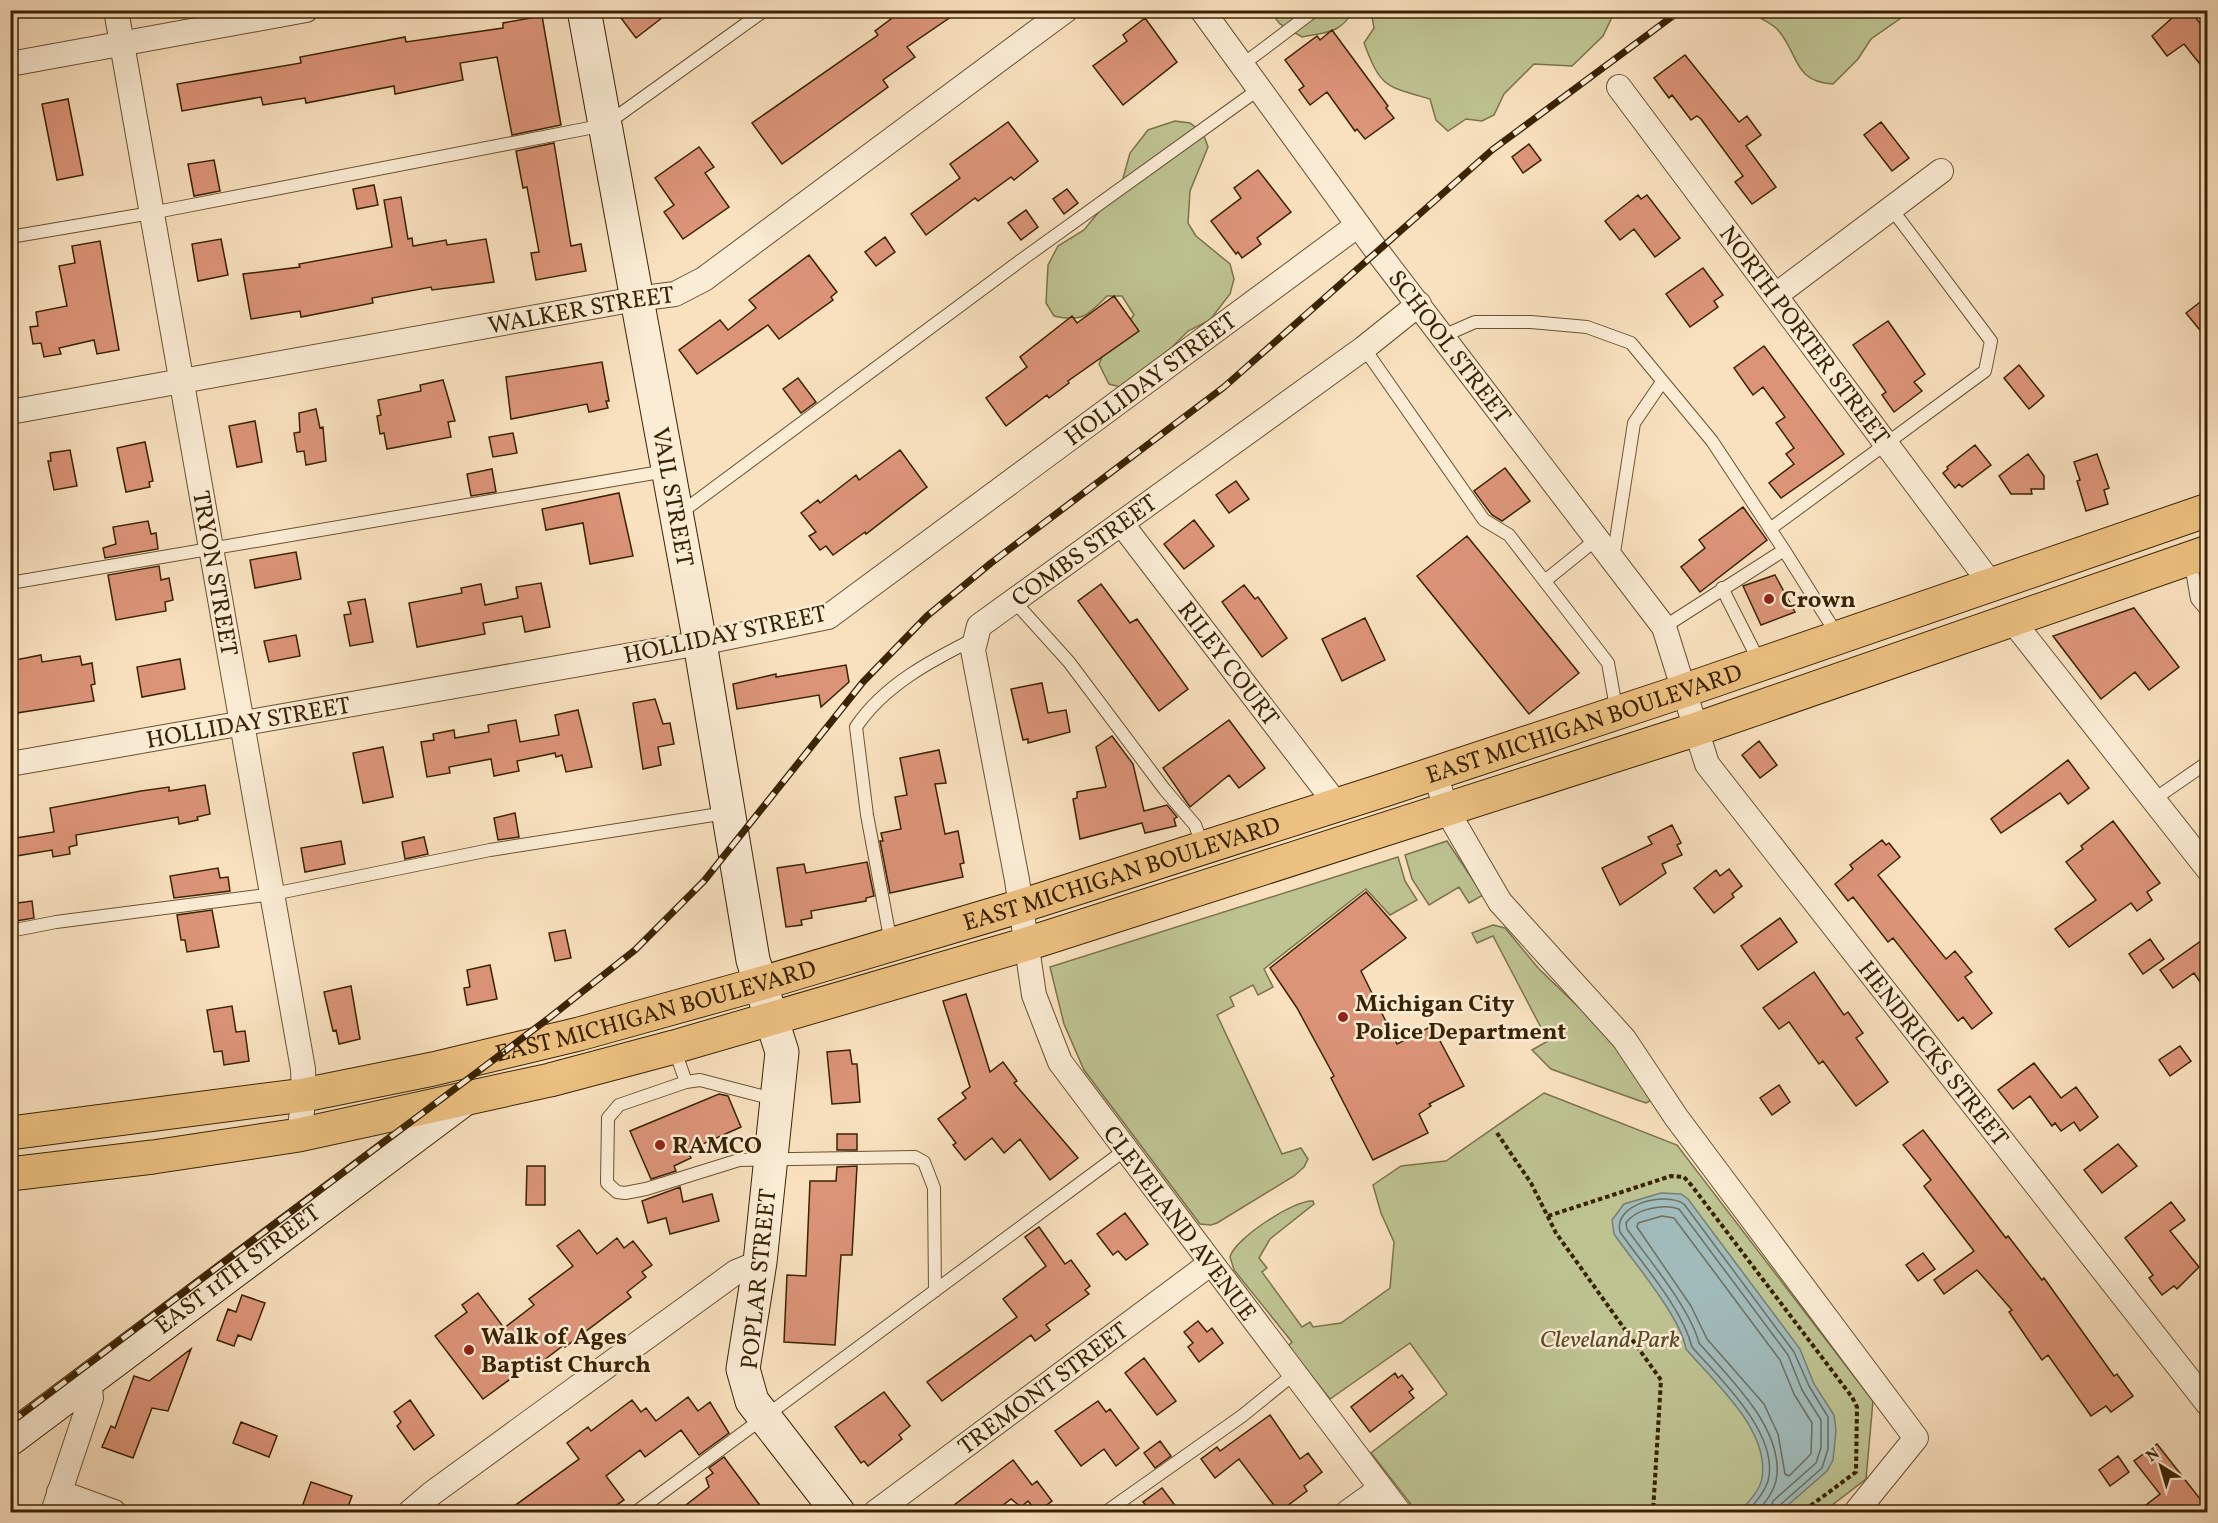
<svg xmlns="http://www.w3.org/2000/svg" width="2218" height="1523" viewBox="0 0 2218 1523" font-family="Vollkorn,serif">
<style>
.green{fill:#bec392;stroke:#7c734a;stroke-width:1.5}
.water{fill:#a1bbbb;stroke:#787e71;stroke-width:1.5}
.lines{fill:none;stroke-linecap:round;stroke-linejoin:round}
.shore{stroke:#6e6f5e;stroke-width:1.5}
.building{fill:#dc9479;stroke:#3a2302;stroke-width:1.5}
.lane-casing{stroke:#6a5231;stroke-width:14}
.street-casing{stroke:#6a5231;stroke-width:26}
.secondary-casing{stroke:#3a2302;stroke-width:35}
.primary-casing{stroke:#3a2302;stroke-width:35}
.path{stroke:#3a2302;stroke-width:4;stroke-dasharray:4.5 3;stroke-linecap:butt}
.lane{stroke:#fbecd5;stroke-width:12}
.street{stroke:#fbecd5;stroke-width:24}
.secondary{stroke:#fbecd5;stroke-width:33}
.primary{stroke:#ecc080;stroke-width:33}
.rail-casing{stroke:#3a2302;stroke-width:7}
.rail{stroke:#fbecd5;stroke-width:4.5;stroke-dasharray:14;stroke-linecap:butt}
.poi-dot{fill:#8f2418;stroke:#fbecd5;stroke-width:2}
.labels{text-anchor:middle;stroke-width:5;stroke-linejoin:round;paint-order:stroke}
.street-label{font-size:24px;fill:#3a2302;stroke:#fbecd5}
.poi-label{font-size:24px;font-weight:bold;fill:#3a2302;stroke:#fbecd5;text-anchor:start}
.park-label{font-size:24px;font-style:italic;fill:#5b4b26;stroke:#fbecd5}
</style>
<rect width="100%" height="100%" fill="#f9e1bf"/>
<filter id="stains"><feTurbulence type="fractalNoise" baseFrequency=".00333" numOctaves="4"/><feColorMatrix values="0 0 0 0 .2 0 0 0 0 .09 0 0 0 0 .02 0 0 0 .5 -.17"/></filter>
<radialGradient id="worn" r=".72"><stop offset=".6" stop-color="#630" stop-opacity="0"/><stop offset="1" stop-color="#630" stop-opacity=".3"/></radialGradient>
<path class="green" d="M1270 11H1353C1340 34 1326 32 1302 37L1280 24Z
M1371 11V10L1615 11 1603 36 1572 66 1534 64 1504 94 1494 115 1482 121 1466 119 1448 131 1436 120 1430 99C1385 86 1381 88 1364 43L1374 28Z
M1750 11H1911L1871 39 1858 59 1833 84C1792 82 1799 52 1777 29 1769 21 1757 18 1750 11Z
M1175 121 1190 123 1203 133 1208 147 1190 191 1188 223 1196 236 1230 264 1234 279 1230 294 1210 320 1188 331 1138 381 1124 388 1109 384 1099 364 1105 350 1134 315 1122 296H1107C1088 315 1082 323 1054 316L1046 303 1048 265 1058 246 1084 230 1106 203 1122 182 1130 153 1148 130Z
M1447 841 1483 895 1469 903 1459 887 1429 905 1412 879 1405 855Z
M1398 857 1405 881 1417 900 1390 915 1366 889 1264 969 1273 987 1258 995 1253 985 1230 997 1234 1006 1217 1015 1282 1154 1301 1148 1308 1159 1304 1167 1294 1176 1217 1223 1211 1225 1200 1224 1084 1070 1064 1024 1050 967Z
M1493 925 1505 928 1539 969 1612 1039 1652 1100 1646 1103 1640 1101 1551 1069 1532 1050 1548 1041 1493 936 1477 943 1472 933Z
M1544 1093 1677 1145 1873 1401 1866 1479 1823 1512H1417L1371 1453 1447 1394 1410 1343 1330 1399 1288 1346 1292 1342 1234 1270 1230 1257C1234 1239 1295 1199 1313 1201L1314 1204 1270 1239 1259 1258 1267 1268 1262 1272 1302 1327 1310 1322 1313 1327 1341 1323 1390 1288 1394 1242 1381 1213 1373 1185 1401 1166 1446 1161Z"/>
<path class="water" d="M1661 1193 1681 1194 1688 1199 1800 1349 1814 1384 1834 1415 1836 1431 1833 1460 1827 1471 1780 1512H1740C1747 1503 1760 1491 1762 1478 1770 1430 1714 1382 1686 1349 1680 1316 1635 1264 1614 1234L1612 1220 1624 1204Z"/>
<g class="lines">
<path class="shore" d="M1662 1216 1674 1218 1780 1360 1794 1394 1812 1423 1811 1454 1789 1476 1785 1474 1778 1434 1764 1404 1707 1339 1691 1306 1637 1227 1638 1223Z
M1747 1512C1755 1503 1764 1493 1768 1481 1780 1434 1720 1379 1692 1347 1682 1308 1643 1265 1620 1232 1613 1204 1665 1191 1684 1204L1794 1352 1809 1386 1828 1417V1449L1822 1468 1780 1505 1777 1512
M1757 1512C1764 1503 1773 1494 1776 1481 1786 1430 1729 1378 1699 1343 1690 1308 1649 1260 1627 1229L1626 1223C1636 1208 1664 1204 1679 1209L1788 1355 1802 1390 1821 1420V1448L1816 1463 1773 1501 1770 1512"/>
</g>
<path class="building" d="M615 10H672L636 38Z
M903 10H961L907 47 915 57 883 80 888 87 782 164 752 123 878 35 875 31Z
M2181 10H2190L2208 34V74L2184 44 2167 56 2152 36Z
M542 16 561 125 512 135 497 57 460 63 463 80 395 94 394 86 306 103 305 98 263 105 261 97 182 111 177 84 301 63 300 57 405 37 406 42 503 28V23Z
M1145 18 1177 62 1123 105 1093 66 1127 41 1123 35Z
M1332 30 1388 106 1386 108 1394 118 1365 139 1357 129 1355 131 1327 92 1310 105 1299 90 1304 86 1285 60 1317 36 1320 40Z
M1685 55 1739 122 1747 116 1761 135 1746 146 1776 187 1752 204 1735 182 1743 176 1701 119 1697 116 1691 120 1672 95 1669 98 1654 78Z
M68 99 83 175 57 180 42 104Z
M1008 122 1038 161 1014 180 1011 177 978 201 975 198 926 235 911 214 960 178 950 164Z
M1881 122 1909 158 1892 171 1864 135Z
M554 143 571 246 581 244 586 271 536 280 531 253 539 252 527 187 523 188 516 151Z
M1529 144 1541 160 1523 173 1512 157Z
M699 147 714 167 705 173 729 207 683 239 664 212 674 205 655 178Z
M214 160 220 191 194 196 188 164Z
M1258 170 1291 212 1257 238 1261 244 1242 258 1238 252 1236 254 1211 221 1241 198 1234 188Z
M374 185 378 205 357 209 353 189Z
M1067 189 1078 203 1064 214 1053 199Z
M1638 195 1641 199 1647 195 1680 238 1655 257 1634 229 1620 240 1605 221Z
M401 197 408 239 412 238 413 246 446 240 447 245 486 239 494 282 432 290 431 287 372 298 373 303 301 317 300 311 251 319 243 274 300 267 299 264 392 247 384 200Z
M1026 210 1038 227 1021 240 1008 223Z
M885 237 895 252 876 266 865 252Z
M221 239 228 275 198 281 192 244Z
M100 241 119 350 97 354 94 340 59 348 61 354 44 357 41 343 33 344 30 327 38 326 36 312 67 306 59 266 75 263 72 246Z
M809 255 837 292 831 297 833 300 779 339 768 325 697 374 679 350 720 320 728 330 756 308 749 300Z
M1703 268 1723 295 1714 301 1718 307 1690 327 1666 294Z
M1114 296 1139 331 1068 381 1069 383 1049 398 1047 395 1006 426 986 398 1027 367 1020 357 1072 316 1077 323Z
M2208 296V340L2186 313Z
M1888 321 1925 374 1914 382 1922 391 1894 412 1882 395 1886 392 1853 345Z
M1764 346 1844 454 1781 498 1769 483 1794 464 1786 454 1794 448 1776 423 1785 417 1763 387 1753 395 1734 368Z
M602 362 609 401H606L608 408 589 412 587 404 511 419 506 377Z
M2019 365 2044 396 2029 409 2004 378Z
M798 378 816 402 801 413 783 389Z
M443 380 455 421 448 422 451 437 387 449 384 433 380 434 377 416 381 415 378 400 421 391 420 385Z
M316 409 320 428 323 427 326 461 306 465 304 451 297 452 294 433 300 432 299 413Z
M255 421 262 462 237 467 229 426Z
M513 433 517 453 493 457 489 437Z
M145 442 153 481 149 482 150 487 126 492 117 448Z
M1975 445 1991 465 1962 487 1959 484 1955 488 1943 473 1948 469 1947 467Z
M70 450 77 486 54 490 48 461H51L50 453Z
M900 450 927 487 866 534 865 532 833 555 826 546 820 550 809 536 816 532 801 513 818 500 820 503 856 475 859 480Z
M2028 454 2044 476V489H2031L2032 494H2011L1999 476Z
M2097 454 2109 488 2104 490 2108 504 2086 511 2077 481 2080 480 2074 462Z
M1505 468 1530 501 1502 521 1492 515 1474 491Z
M492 469 496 492 471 496 467 474Z
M1236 481 1249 499 1229 513 1216 495Z
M619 493 633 556 590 564 583 523 546 530 542 509Z
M1743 507 1767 540 1700 592 1681 567 1705 548 1699 540Z
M1194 520 1214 546 1184 569 1164 544Z
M148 521 151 534 156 533 158 549 105 558 103 548 116 544 113 527Z
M1467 536 1579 673 1529 714 1417 576Z
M296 552 301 579 255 588 250 560Z
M159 566 161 580 169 578 173 600 165 602 166 611 116 620 108 575Z
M1775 575 1795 612 1761 625 1743 586Z
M541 583 550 627 525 632 522 616 483 623 485 634 417 647 409 603 462 593 461 588 481 584 485 605 518 598 516 587Z
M1101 584 1130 623 1137 619 1188 689 1159 711 1078 601Z
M1244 585 1255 599 1258 597 1287 638 1262 657 1222 602Z
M365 599 373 642 350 646 344 615 351 614 348 602Z
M2134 608 2179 667 2149 690 2135 672 2101 699 2053 636Z
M1365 618 1385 660 1342 681 1322 639Z
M296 635 300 656 269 662 264 641Z
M41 655 42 662 80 656 82 665 92 663 95 684 91 685 94 701 10 714V661Z
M180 659 185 689 142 697 137 667Z
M846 665 849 682 821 707 819 695 737 709 733 684 776 674V677Z
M1042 683 1048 713 1066 710 1070 732 1028 743V739L1023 740 1011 689Z
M655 699 663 724 670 723 674 744 658 747 661 765 643 769 633 703Z
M578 710 592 767 566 772 562 755 556 757 555 753 517 761 519 771 494 776 491 759 449 767 450 773 427 777 421 742 434 740 433 734 454 730 455 738 489 732 488 725 516 720 520 742 559 735 555 715Z
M1229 720 1265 768 1239 788 1229 775 1190 807 1163 768Z
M1112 736 1133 764 1144 811 1167 805 1177 817 1174 819 1176 826 1145 833 1142 823 1080 839 1073 799 1077 798V792L1106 787 1096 747Z
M1759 741 1777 765 1760 778 1742 755Z
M383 747 393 797 363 803 353 753Z
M939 750 946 783 935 784 945 834 958 831 964 863 960 864 963 877 890 893 880 841H883L881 833 901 829 895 797 907 795 900 758Z
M2068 760 2089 788 2068 804 2060 793 2001 833 1991 819Z
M205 785 210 814 197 817 198 820 179 824 178 817 76 835 77 845 69 847 70 854 53 857 52 850 10 857V839L54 832 50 808 141 791 169 787V791Z
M515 813 519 837 498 840 494 818Z
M2113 821 2160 883 2147 892 2152 900 2137 911 2131 903 2069 947 2055 929 2096 900 2066 862 2083 849 2081 846Z
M1672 825 1681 843 1677 845 1682 855 1662 864 1666 873 1620 905 1602 868 1652 844 1648 837Z
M424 837 428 854 405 859 402 842Z
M1882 840 1886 845 1889 843 1900 857 1878 875 1946 959 1955 951 1972 972 1965 977 1992 1013 1972 1029 1963 1017 1958 1021 1893 938 1888 942 1853 897 1848 901 1835 884 1853 869 1850 865Z
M341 841 345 864 305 872 301 848Z
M867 862 874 896 866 898V901L811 911 812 918 801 920 802 925 786 927 777 868 804 864 806 873Z
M218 868 220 878 228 877 230 891 174 898 170 876Z
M1729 869 1742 886 1732 894 1734 897 1714 913 1694 888 1716 870 1720 876Z
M1366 892 1406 938 1361 971 1397 1044 1432 1026 1464 1086 1429 1104 1431 1106 1419 1114 1428 1133 1373 1160 1331 1078 1334 1076 1297 1008 1270 968Z
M32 901 34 918 10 922V904Z
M212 910 219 947 187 952 185 940H181L177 915Z
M1780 918 1797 942 1758 970 1741 946Z
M565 930 571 958 555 961 549 933Z
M2208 936V994L2194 973 2173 988 2160 970Z
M2150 939 2164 959 2143 974 2129 954Z
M490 965 497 999 467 1005 464 988 470 987 467 970Z
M1814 972 1844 1015 1848 1012 1863 1033 1856 1038 1888 1082 1856 1106 1823 1061 1819 1064 1789 1022 1779 1029 1763 1008Z
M351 986 360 1039 339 1044 336 1030 333 1031 324 992Z
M966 994 990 1072 1003 1062 1017 1081 1014 1083 1078 1158 1050 1180 1020 1139 1004 1153 992 1138 965 1160 953 1145 956 1143 938 1119 966 1098 962 1093 970 1087 943 1001Z
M232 1006 236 1032 245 1031 249 1061 224 1065 222 1051 214 1052 207 1010Z
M2180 1046 2191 1061 2170 1076 2159 1060Z
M850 1050 852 1064H857L860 1102 832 1104 827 1052Z
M2034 1063 2061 1098 2076 1087 2098 1117 2080 1131 2074 1122 2061 1131 2055 1123 2052 1126 2030 1096 2013 1109 1998 1090Z
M1779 1085 1790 1102 1772 1115 1760 1098Z
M719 1094 728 1096 741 1127 687 1151 691 1158 674 1166 676 1171 651 1179 630 1131Z
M1923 1130 2006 1238 2008 1236 2042 1280 2044 1278 2114 1376 2117 1374 2133 1396 2111 1412 2106 1406 2091 1416 2048 1355 2042 1360 2009 1312 2012 1310 1977 1270 1944 1294 1934 1280 1974 1251 1924 1186 1931 1180 1903 1145Z
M837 1134H857V1150H837Z
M2118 1144 2137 1166 2102 1193 2084 1170Z
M527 1166H545V1205H526Z
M857 1166 852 1255H841L835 1345 784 1342 787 1275 806 1276 810 1181H836L837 1167Z
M680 1187 683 1202 712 1194 719 1221 670 1234 666 1218 648 1223 642 1201Z
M2171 1202 2185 1220 2170 1231 2199 1267 2177 1289 2174 1286 2162 1295 2149 1278 2153 1275 2125 1238Z
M1125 1213 1148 1244 1126 1260 1118 1251 1113 1255 1097 1234Z
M1039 1227 1065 1264 1071 1260 1090 1286 1085 1290 1089 1294 1046 1325 1050 1330 1035 1341 1031 1335 942 1401 927 1382 1017 1317 1003 1299 1046 1266 1025 1237Z
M579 1230 597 1254 617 1238 624 1248 633 1241 652 1265 642 1272 646 1277 627 1292 631 1297 565 1347 564 1345 531 1370 528 1366 483 1399 435 1336 467 1312 462 1305 478 1293 504 1328 534 1305 529 1299 573 1266 557 1246Z
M1923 1253 1935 1269 1918 1281 1906 1265Z
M242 1295 265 1303 251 1340 238 1335 234 1346 217 1340 228 1309 236 1312Z
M1198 1321 1207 1332 1212 1328 1223 1343 1199 1362 1188 1347 1193 1343 1184 1332Z
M191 1349 168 1411 152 1408 133 1458 102 1447 111 1426 115 1428 134 1376 149 1381Z
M1144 1358 1176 1401 1157 1415 1125 1373Z
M1395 1373 1398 1378 1402 1375 1413 1389 1409 1392 1414 1398 1370 1432 1351 1407Z
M884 1392 910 1426 899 1435 902 1439 868 1466 864 1461 861 1463 835 1427Z
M688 1397 698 1411 710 1402 729 1433 699 1455 681 1430 645 1457 640 1450 606 1476 624 1500 606 1512H506L579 1459 567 1443 588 1427 591 1431 632 1400 641 1412 646 1408 656 1421Z
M410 1400 434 1435 414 1450 397 1426 401 1422 394 1412Z
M1098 1401 1106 1412 1110 1409 1139 1448 1116 1466 1104 1449 1081 1466 1055 1431Z
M1270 1415 1300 1459 1308 1453 1322 1472 1304 1486 1307 1491 1279 1512 1239 1459 1215 1478 1201 1459 1217 1447 1220 1451Z
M241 1422 277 1436 269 1457 233 1443Z
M1160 1441 1171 1456 1155 1468 1144 1453Z
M2157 1444 2208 1509V1512H2137L2160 1494 2134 1461Z
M2118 1456 2129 1472 2110 1486 2099 1470Z
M724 1457 765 1512H677L709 1487 706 1478 713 1473 709 1468Z
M1013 1460 1032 1485 1037 1481 1052 1501 1037 1512 1028 1501 1021 1507 1011 1499 994 1512H945Z
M311 1482 352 1496 346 1512H318L302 1507Z
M1162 1488 1180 1512H1151L1143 1502Z"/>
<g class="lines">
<g class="lane-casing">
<path id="lane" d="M1242 65 1315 10
M10 237 151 213 605 125 765 10
M1443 336 1475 322H1531L1587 327 1631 343 1712 441 1784 550
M1364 348 1484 520 1509 535 1608 663 1617 713
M679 514 1024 258 1259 89
M1770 529 1985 371 1991 341 1891 208
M1613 559 1634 423 1662 382
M2190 559 2197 599 2208 612
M1546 580 1598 538
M10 583 666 471
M1722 588 1760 663
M1014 601 1069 662 1165 790 1195 825 1203 846
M1664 627 1784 550 1838 636
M2153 800 2208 762
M10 931 56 922 273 894 490 850 726 813
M891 943 867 815 856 727C884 685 932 660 976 638
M674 1048 686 1082 700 1080 777 1100
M686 1082 619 1105 608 1118 607 1183 617 1192 625 1193 646 1189 739 1160 915 1157 924 1162 934 1188 935 1291
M636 1512 1125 1150
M1106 1512 1242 1416 1294 1374"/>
</g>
<g class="street-casing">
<g id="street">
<path id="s1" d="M116 10 303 1069 304 1095 299 1135"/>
<path id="s2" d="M1202 10 1377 251 1664 627 1707 764 2208 1404"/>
<path d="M10 64 306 10"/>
<path id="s3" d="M1619 87 1991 584"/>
<path d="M1776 295 1941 171"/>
<path id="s4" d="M10 412 636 299 675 294 704 279 1066 10"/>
<path id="s5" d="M1121 523 1337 805"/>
<path d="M2011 619 2208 869"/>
<path id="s6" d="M10 764 700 643 828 617 1358 225"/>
<path d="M1435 773 1446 809 1500 902 1624 1039 1676 1117 1916 1438 1856 1512"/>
<path d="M59 1492 114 1512"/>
<path d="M53 1512 91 1398 89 1381"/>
<path d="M410 1512 431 1494 736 1272 760 1262"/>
<path id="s7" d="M876 1512 1211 1263"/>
<path d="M1348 1512 1380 1489"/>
<path id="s8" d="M1399 1512 1060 1062 1034 995 1017 880 973 650 979 626 1364 348 1419 304"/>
</g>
</g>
<g class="secondary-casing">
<g id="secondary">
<path id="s9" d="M584 10 700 643 753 960 782 1052 760 1262 743 1369 752 1401 838 1512"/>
<path id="s10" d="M10 1439 463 1100"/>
</g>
</g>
<g class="primary-casing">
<g id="primary">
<path id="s11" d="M10 1133 304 1095 433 1069 579 1034 759 984 1021 906 1384 790 1683 691 2208 510"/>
<path d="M10 1174 153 1157 299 1135 550 1080 674 1047 1027 944 1694 730 2208 552"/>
</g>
</g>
<path class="path" d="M1497 1133 1531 1183 1556 1233 1661 1380 1653 1512
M1548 1216 1671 1176 1684 1177 1692 1186 1852 1397 1857 1407 1856 1472 1802 1512"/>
<use href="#lane" class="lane"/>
<use href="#street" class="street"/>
<use href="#secondary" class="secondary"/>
<use href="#primary" class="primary"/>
<g class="rail-casing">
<path id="rail" d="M10 1423 549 1018 635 950 704 881 863 682 927 616 991 563 1224 387 1492 150 1681 10"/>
</g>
<use href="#rail" class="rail"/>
</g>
<g class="poi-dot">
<circle cx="1769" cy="599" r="6"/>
<circle cx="1343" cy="1017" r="6"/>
<circle cx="660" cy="1145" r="6"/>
<circle cx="469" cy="1350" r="6"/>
</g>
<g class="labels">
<g class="street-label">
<text dy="8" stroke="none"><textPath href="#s4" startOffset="580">WALKER STREET</textPath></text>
<text dy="8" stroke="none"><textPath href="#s3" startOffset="310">NORTH PORTER STREET</textPath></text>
<text dy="8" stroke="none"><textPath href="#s2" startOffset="418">SCHOOL STREET</textPath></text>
<text dy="8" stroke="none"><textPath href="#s6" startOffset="1232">HOLLIDAY STREET</textPath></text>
<text dy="8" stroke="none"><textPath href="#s9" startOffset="495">VAIL STREET</textPath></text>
<text dy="8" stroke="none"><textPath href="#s8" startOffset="1140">COMBS STREET</textPath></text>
<text dy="8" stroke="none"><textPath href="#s1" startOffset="572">TRYON STREET</textPath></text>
<text transform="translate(725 634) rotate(-12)" y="8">HOLLIDAY STREET</text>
<text dy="8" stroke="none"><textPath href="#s5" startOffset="177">RILEY COURT</textPath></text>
<text dy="8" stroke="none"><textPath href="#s6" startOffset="242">HOLLIDAY STREET</textPath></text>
<text dy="8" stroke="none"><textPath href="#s11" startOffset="1630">EAST MICHIGAN BOULEVARD</textPath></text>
<text dy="8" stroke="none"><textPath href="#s11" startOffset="1144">EAST MICHIGAN BOULEVARD</textPath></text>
<text dy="8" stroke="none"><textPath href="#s11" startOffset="658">EAST MICHIGAN BOULEVARD</textPath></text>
<text dy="8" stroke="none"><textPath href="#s2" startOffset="1282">HENDRICKS STREET</textPath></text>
<text transform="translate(1180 1223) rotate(53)" y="8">CLEVELAND AVENUE</text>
<text dy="8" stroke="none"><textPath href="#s10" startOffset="284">EAST 11TH STREET</textPath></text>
<text transform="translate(758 1279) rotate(-84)" y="8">POPLAR STREET</text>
<text dy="8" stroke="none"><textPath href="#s7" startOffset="208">TREMONT STREET</textPath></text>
</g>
<g class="poi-label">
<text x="1781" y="607">Crown</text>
<text x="1355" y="1011">Michigan City<tspan x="1355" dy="28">Police Department</tspan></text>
<text x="672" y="1153">RAMCO</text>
<text x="481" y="1344">Walk of Ages<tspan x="481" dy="28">Baptist Church</tspan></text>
</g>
<g class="park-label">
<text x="1610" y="1347">Cleveland Park</text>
</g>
</g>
<rect width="2218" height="1523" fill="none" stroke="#f9e1bf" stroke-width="36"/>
<rect x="12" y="12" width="2194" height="1499" fill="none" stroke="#3a2302" stroke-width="3"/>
<rect x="18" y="18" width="2182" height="1487" fill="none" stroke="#3a2302" stroke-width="1.5"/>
<g transform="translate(2161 1466) rotate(323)" stroke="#fbecd5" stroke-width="4.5" paint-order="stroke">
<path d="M0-4.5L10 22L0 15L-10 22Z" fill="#3a2302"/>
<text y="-9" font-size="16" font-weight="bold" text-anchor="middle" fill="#3a2302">N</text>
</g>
<rect width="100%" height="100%" filter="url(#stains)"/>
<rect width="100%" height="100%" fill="url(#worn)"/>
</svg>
